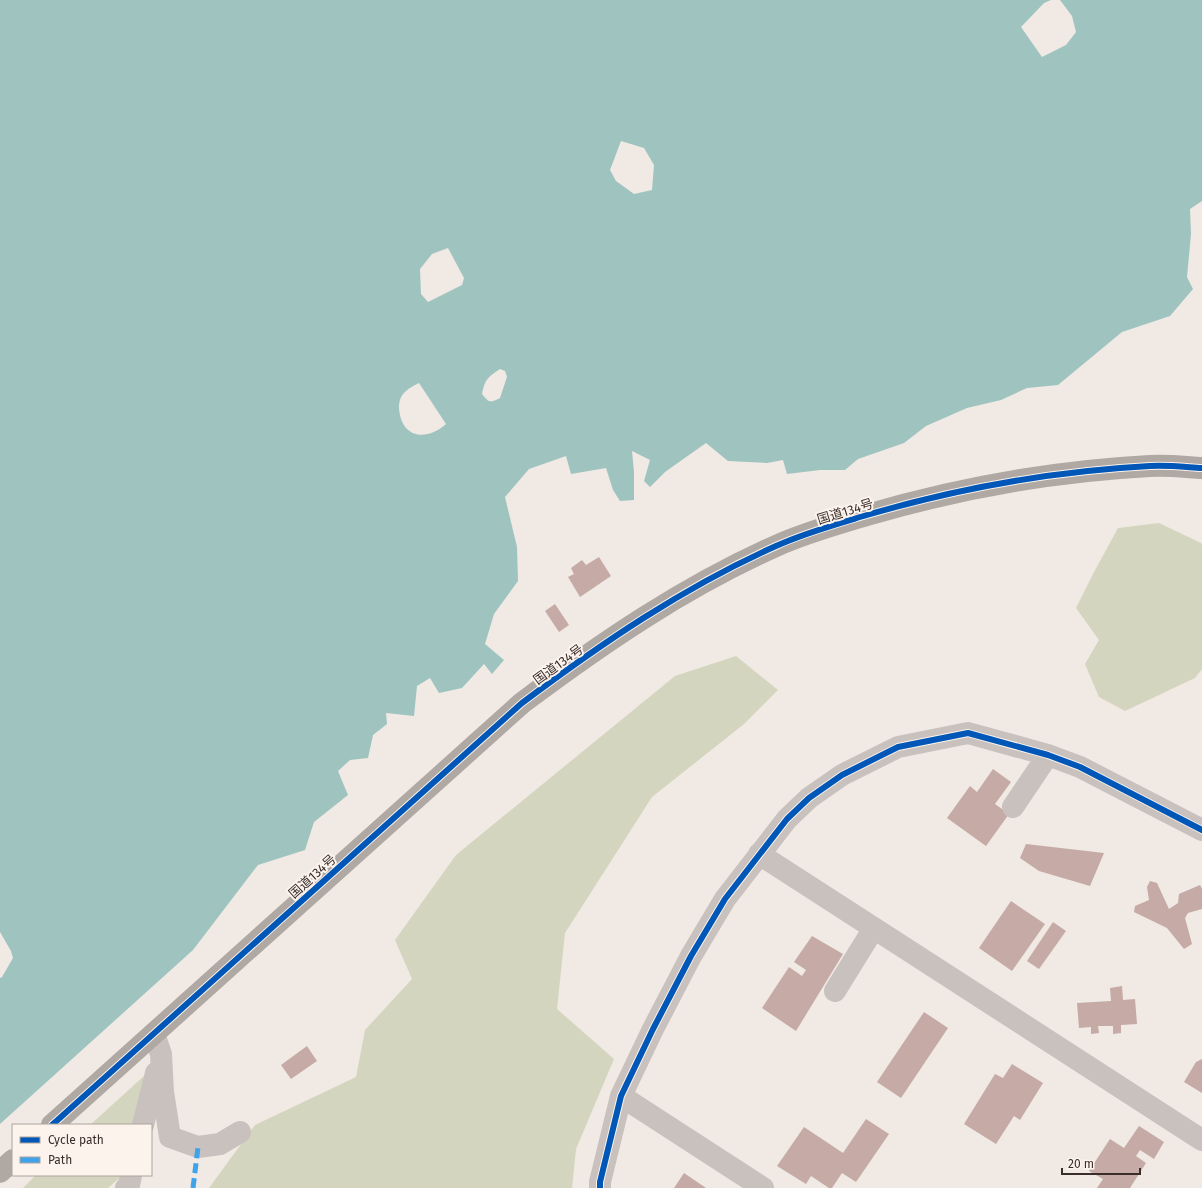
<svg xmlns="http://www.w3.org/2000/svg" width="1202" height="1188" viewBox="0 0 1202 1188" font-family="'Fira Sans','Noto Sans JP',sans-serif">
<style>
.green{fill:#d4d5be}
.water{fill:#9fc4bf;fill-rule:evenodd}
.building{fill:#c5aaa5}
.lines{fill:none;stroke-linecap:round;stroke-linejoin:round}
.minor{stroke:#c9c1bd;stroke-width:22}
.highway{stroke:#afa8a3;stroke-width:22}
.quiet{stroke:#3fa3eb;stroke-width:5;stroke-dasharray:10 5;stroke-linecap:butt}
.cycleway-casing{stroke:#fbf3ec;stroke-width:8}
.cycleway{stroke:#0057b8;stroke-width:6}
.labels{text-anchor:middle;stroke-width:4;stroke-linejoin:round;paint-order:stroke}
.street-label{font-size:13px;fill:#3b2d2a;stroke:#fbf3ec}
</style>
<rect width="100%" height="100%" fill="#f0e9e4"/>
<path class="green" d="M1159 523 1201 543 1202 545V669L1195 678 1125 711 1099 697 1085 664 1099 640 1076 608 1093 574 1118 528Z
M736 656 778 690 744 724 652 797 565 933 557 1009 614 1059 576 1149 572 1188H209L255 1125 356 1077 365 1030 412 979 395 940 456 855 675 676Z
M144 1076 134 1125H90Z
M36 1175H123L108 1188H23Z"/>
<path class="water" d="M0 0H1051L1044 3 1021 27 1042 57 1066 45 1076 32 1072 16 1060 0H1202V201L1190 209 1191 234 1187 277 1193 289 1170 316 1122 332 1058 385 1027 388 1001 400 967 408 926 426 904 443 858 459 845 470H820L787 474 783 460 767 463 728 461 706 443 665 472 650 487 644 481 650 460 632 451 634 472V500L620 501 613 490 606 468 571 474 566 456 529 469 505 497 517 547 518 581 494 614 485 644 504 660 492 674 484 664 462 688 439 693 430 678 417 686 414 716 386 713 387 724 373 735 368 758 350 760 338 771 348 795 314 822 305 850 258 865 193 950 0 1124V978L2 977 13 958 11 951 0 932ZM621 141 644 148 654 165 652 190 634 194 616 181 610 170ZM448 248 464 278 462 285 428 302 421 294 420 269 432 254ZM500 369 505 371 507 377 500 398C490 403 489 403 482 394 485 379 488 377 500 369ZM419 383 446 424C426 442 401 438 399 408 399 402 400 396 406 391 409 388 415 385 419 383Z"/>
<path class="building" d="M599 557 611 576 580 597 568 577 574 574 571 568 582 560 586 565Z
M555 604 569 625 559 632 545 611Z
M993 769 1011 782 995 804 1009 814 986 846 947 818 970 786 977 792Z
M1026 844 1104 853 1090 886 1039 871 1020 858Z
M1150 881 1157 883 1169 909 1178 903 1179 894 1200 885 1202 889V909L1188 913 1185 918 1192 944 1184 949 1167 928 1134 912 1135 906 1149 900 1147 887Z
M1011 901 1045 924 1012 971 979 948Z
M1053 922 1066 931 1039 969 1027 961Z
M812 936 843 954 796 1031 762 1008 789 967 802 976 806 970 794 962Z
M1122 986 1123 1000 1135 999 1137 1024 1121 1025V1033L1113 1034V1026H1098L1099 1033 1091 1034V1027L1079 1028 1077 1003 1111 1001 1110 988Z
M924 1012 948 1028 901 1098 877 1082Z
M307 1046 317 1061 291 1079 281 1065Z
M1202 1059V1093L1184 1082 1196 1062Z
M1012 1064 1043 1083 1020 1120 1014 1116 996 1144 964 1124 995 1074 1003 1078Z
M866 1119 889 1134 856 1182 842 1173 832 1188H829L811 1176 806 1184 777 1166 804 1127 843 1153Z
M1139 1126 1164 1142 1154 1159 1140 1150 1136 1156 1146 1163 1130 1188H1097L1103 1179 1089 1171 1110 1139 1124 1148Z
M684 1173 706 1188H674Z"/>
<g class="lines">
<path class="minor" d="M1013 807 1048 755
M759 854 1202 1140
M835 991 874 928
M154 1034 161 1054 163 1092 170 1137 198 1147 220 1144 240 1132
M621 1096 763 1188
M143 1125 156 1073
M126 1188 129 1185 131 1175
M600 1188V1182L621 1096 653 1029 691 956 725 899 787 819 809 798 842 775 898 747 968 733 1048 755 1080 767 1202 830"/>
<path class="highway" d="M52 1125 522 703C602 643 684 587 776 546 804 533 837 524 867 515 959 488 1055 471 1150 466 1167 465 1185 467 1202 468
M0 1172 13 1160"/>
<path class="quiet" d="M193 1188 198 1147"/>
<g class="cycleway-casing">
<path id="cycleway" d="M52 1125 522 703C602 643 684 587 776 546 804 533 837 524 867 515 959 488 1055 471 1150 466 1167 465 1185 467 1202 468
M600 1188V1182L621 1096 653 1029 691 956 725 899 787 819 809 798 842 775 898 747 968 733 1048 755 1080 767 1202 830"/>
</g>
<use href="#cycleway" class="cycleway"/>
</g>
<g class="labels">
<g class="street-label">
<text transform="translate(845 511) rotate(-17)" y="5">国道134号</text>
<text transform="translate(558 664) rotate(-36)" y="5">国道134号</text>
<text transform="translate(312 876) rotate(-42)" y="5">国道134号</text>
</g>
</g>
<rect x="12" y="1124" width="140" height="52" fill="#fbf3ec" stroke="#aea49e"/>
<rect x="20" y="1137" width="20" height="6" fill="#0057b8" stroke="#aea49e"/>
<text x="48" y="1144" font-size="12" fill="#3b2d2a">Cycle path</text>
<rect x="20" y="1157" width="20" height="6" fill="#3fa3eb" stroke="#aea49e"/>
<text x="48" y="1164" font-size="12" fill="#3b2d2a">Path</text>
<path d="M1062 1168v6h78v-6" fill="none" stroke="#3b2d2a" stroke-width="2"/>
<text x="1068" y="1168" font-size="12" fill="#3b2d2a" stroke="#fbf3ec" stroke-width="3" paint-order="stroke">20 m</text>
</svg>
